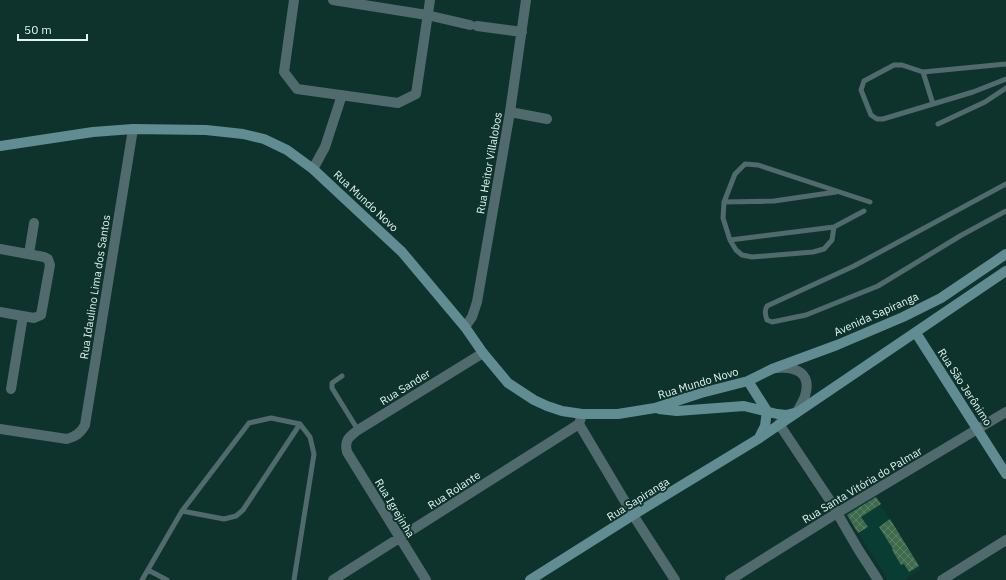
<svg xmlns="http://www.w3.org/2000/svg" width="1006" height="580" viewBox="0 0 1006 580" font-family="'IBM Plex Sans',sans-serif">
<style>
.built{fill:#093c33}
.building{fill:url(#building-cross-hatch)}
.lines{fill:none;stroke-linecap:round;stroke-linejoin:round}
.lane{stroke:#506a6d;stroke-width:5}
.street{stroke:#506a6d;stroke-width:10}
.secondary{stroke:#618c91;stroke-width:10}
.labels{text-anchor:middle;stroke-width:4;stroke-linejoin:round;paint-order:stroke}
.street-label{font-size:11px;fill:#e1f4ef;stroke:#0e332c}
</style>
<defs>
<pattern id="building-cross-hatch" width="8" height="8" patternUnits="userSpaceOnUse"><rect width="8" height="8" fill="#3f6a4b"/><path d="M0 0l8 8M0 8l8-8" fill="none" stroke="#5a8065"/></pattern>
</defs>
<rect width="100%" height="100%" fill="#0e332c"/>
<path class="built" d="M873 493 922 569 904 580H888L845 511Z"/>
<path class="building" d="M876 497 881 504 861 517 868 527 858 533 847 515Z
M890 519 919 566 909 572 904 564 901 565 892 550 893 549 879 527Z"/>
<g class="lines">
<path class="lane" d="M1006 64 923 72 902 65H894L864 81 861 90 871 115 877 119H883L973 92 1006 79
M923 72 933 104
M938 124 985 102 1006 88
M1006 184 854 266 767 306C764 311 765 315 767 320L772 322 806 315 878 286 960 236 1006 211
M724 202 774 201 836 192
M834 227 832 240 824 249 813 252 752 257 742 255 736 250 730 240 723 218 724 202 735 174 745 164 758 165 870 202
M730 240 834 227 864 211
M342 376 332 383V388L358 430
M182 511 224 519 236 516 243 510 300 424
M148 570 167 580
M142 580 182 511 249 423 271 418 300 424 310 437 314 454 294 580"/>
<path class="street" d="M294 0 284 72 297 89 398 103 416 94 430 0
M333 0 427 15 470 25
M477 26 522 32
M510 112 547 119
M313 169 325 147 342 95
M0 249 44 257 48 259 50 265 41 315 34 318 0 312
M29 254 34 223
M465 327 472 317 477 302 510 112 526 0
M776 368C796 366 812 373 805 396 803 402 799 408 796 413
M11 389 23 316
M579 424 633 515 675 580
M779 424 829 499 858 549 878 580
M0 429 67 439C75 437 81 433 85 425L133 129
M333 580 579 424 582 414
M426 580 347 452C344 440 349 437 358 430L483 353
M730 580 837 513 1006 412
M942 580 1006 540"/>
<path class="secondary" d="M0 146 93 132 133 129 206 130 243 134 264 139 287 150 313 169 402 252 465 327 483 353 508 383 534 400 547 406 562 411 582 414H618L655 408 701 393 748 381 772 369 837 345 903 317 941 298 1006 254
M916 333 1006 474
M748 381 767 411
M659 409 677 411 744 406 777 414 786 415 794 413
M759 438 765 426 767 411
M530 580 633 515 758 439 1006 271"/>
</g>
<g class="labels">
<g class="street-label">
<text transform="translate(489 163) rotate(-80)" y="4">Rua Heitor Villalobos</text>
<text transform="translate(366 201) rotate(43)" y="4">Rua Mundo Novo</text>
<text transform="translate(95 287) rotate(-81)" y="4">Rua Idaulino Lima dos Santos</text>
<text transform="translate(876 314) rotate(-24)" y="4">Avenida Sapiranga</text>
<text transform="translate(698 383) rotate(-17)" y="4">Rua Mundo Novo</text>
<text transform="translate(405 387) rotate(-32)" y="4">Rua Sander</text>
<text transform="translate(965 387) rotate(57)" y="4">Rua São Jerônimo</text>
<text transform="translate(862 485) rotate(-31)" y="4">Rua Santa Vitória do Palmar</text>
<text transform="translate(454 490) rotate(-33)" y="4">Rua Rolante</text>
<text transform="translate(638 499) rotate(-32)" y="4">Rua Sapiranga</text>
<text transform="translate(395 508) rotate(59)" y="4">Rua Igrejinha</text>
</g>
</g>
<path d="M18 34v6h69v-6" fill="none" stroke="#e1f4ef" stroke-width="2"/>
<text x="24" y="34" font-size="12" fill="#e1f4ef" stroke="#0e332c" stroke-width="3" paint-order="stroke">50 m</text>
</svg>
